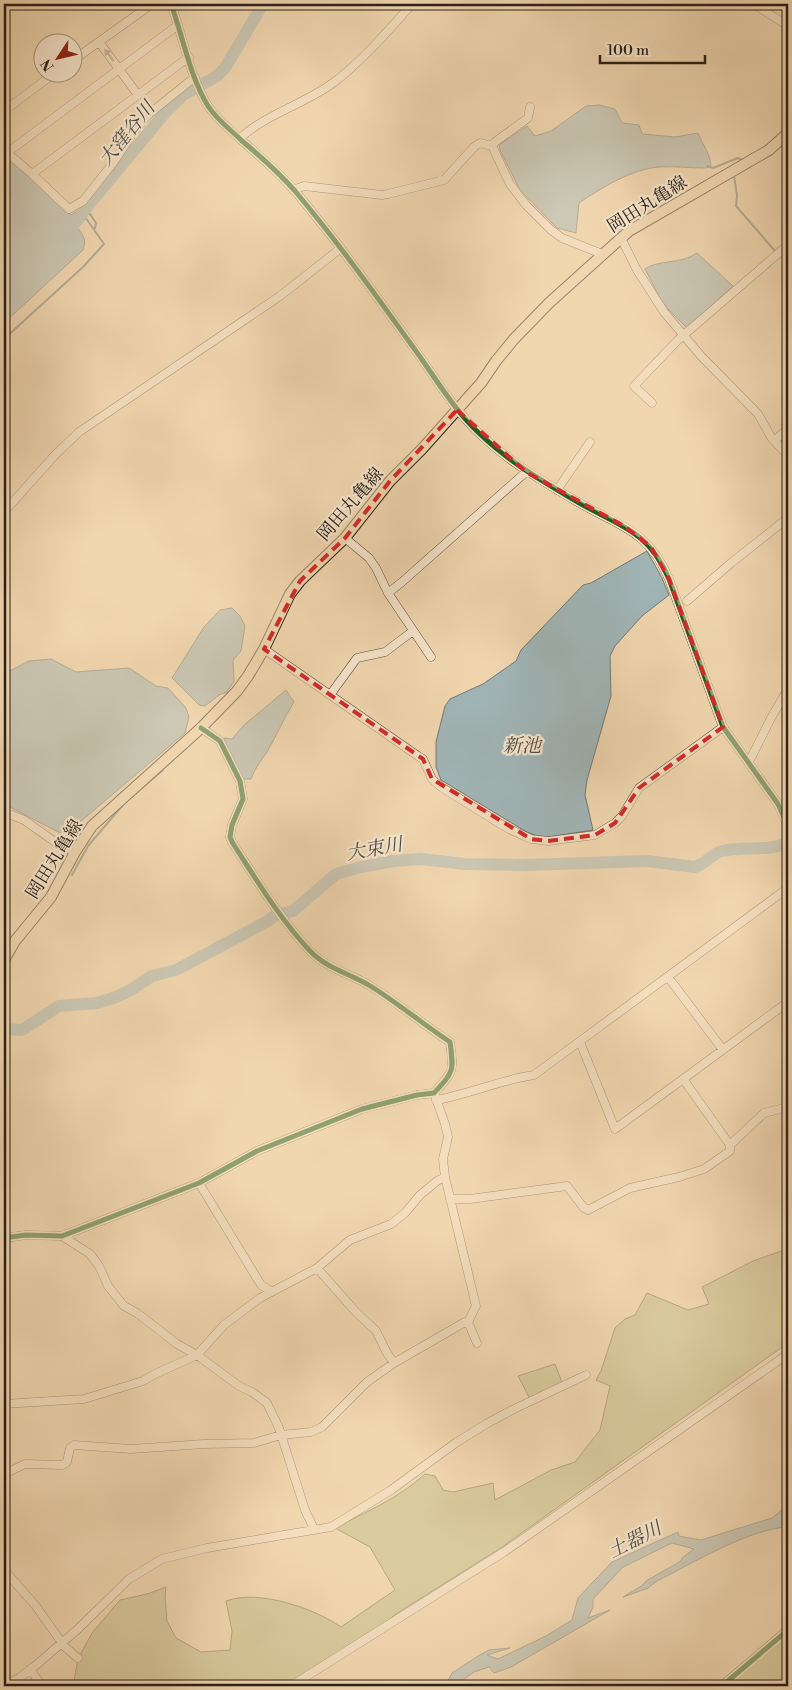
<svg xmlns="http://www.w3.org/2000/svg" width="792" height="1690" viewBox="0 0 792 1690" font-family="'Libre Bodoni','Noto Serif JP',serif">
<style>
.green{fill:#bebd88;stroke:#746e50}
.water{fill:#a1b6b8;stroke:#717a78}
.lines{fill:none;stroke-linecap:round;stroke-linejoin:round}
.stream{stroke:#717a78;stroke-width:2}
.river{stroke:#a1b6b8;stroke-width:12}
.minor-casing{stroke:#5c4e3f;stroke-width:9}
.major-casing{stroke:#2a2019;stroke-width:12}
.minor{stroke:#f6e5cc;stroke-width:8}
.major{stroke:#f1d7b0;stroke-width:10}
.cycleway-casing{stroke:#f6e5cc;stroke-width:8}
.cycleway{stroke:#1b5e20;stroke-width:5}
.oneway{fill:#9a8c7b}
.marked{fill:none;stroke:#d62828;stroke-width:4;stroke-dasharray:10 6;stroke-linejoin:round}
.labels{text-anchor:middle;stroke-width:4.5;stroke-linejoin:round;paint-order:stroke}
.street-label{font-size:18px;fill:#2a2019;stroke:#f6e5cc}
.water-label{font-size:19px;font-style:italic;fill:#4e4d49;stroke:#f6e5cc}
</style>
<rect width="100%" height="100%" fill="#f1d7b0"/>
<filter id="stains"><feTurbulence type="fractalNoise" baseFrequency=".004" numOctaves="4"/><feColorMatrix values="0 0 0 0 .2 0 0 0 0 .09 0 0 0 0 .02 0 0 0 .5 -.17"/></filter>
<radialGradient id="worn" r=".72"><stop offset=".6" stop-color="#630" stop-opacity="0"/><stop offset="1" stop-color="#630" stop-opacity=".3"/></radialGradient>
<path class="green" d="M787 1249 788 1343 502 1547 396 1614 378 1629 285 1686H73L78 1659 92 1633 120 1600 147 1594 166 1587 165 1597 167 1621 176 1638 201 1652 230 1650 232 1631 226 1601C258 1589 314 1608 341 1627L395 1590 370 1547 335 1528C366 1512 399 1498 425 1474L435 1476 443 1490 453 1492 493 1483 495 1500 551 1470 575 1462 600 1430 610 1386 596 1380 601 1371 615 1328 625 1319 635 1315 647 1293 688 1310 709 1304 702 1287 753 1261Z
M555 1364 563 1385 530 1399 518 1376Z
M788 1624V1686H715Z"/>
<path class="water" d="M599 105 615 109 622 123 639 125 642 134 675 137 698 133 709 156 711 166 706 168C690 168 674 166 659 167 632 169 601 188 579 203L576 233 557 228 520 190 500 150 499 145 527 126 535 136 551 131 586 106Z
M4 154 71 215 77 211 83 220 77 227C83 235 87 240 83 250L4 323Z
M697 253 733 286 687 328 669 310 661 300 645 269C659 259 680 265 697 253Z
M647 551 662 578 669 595 642 616 615 646 610 656 611 696 587 780 585 795 593 830 542 838 525 831 441 780 436 767V742L445 706 450 699 483 684 516 661 521 650 583 585 591 583Z
M232 608 240 616 245 626 241 651 233 660 234 681 227 692 219 695 205 706 199 705 172 678 204 627 220 610Z
M51 659 76 672 129 668 156 686 168 688 186 708 189 717 185 733 67 833H60L4 804V674L29 661Z
M286 690 294 702C284 718 277 735 267 752 261 761 255 768 251 779H243L231 760 224 738 232 739 244 725Z
M788 1505V1527C751 1528 691 1564 657 1581L648 1588 623 1597 643 1585 646 1581 681 1561 682 1558 694 1549 672 1543 623 1567 593 1599V1607L588 1618 610 1610 511 1667 494 1673 489 1667 474 1672 455 1686H445L452 1673 478 1656 489 1650 510 1648 487 1655 498 1659 546 1636 572 1620 578 1598 612 1562 678 1532 679 1536 701 1540 772 1518Z"/>
<g class="lines">
<path class="stream" d="M782 132 788 125
M707 166 713 168 738 158 742 160
M738 173 734 176 737 195 736 206 775 251 774 253
M83 214H90L96 223 95 228
M4 339 83 267 104 244 83 214
M130 798 163 770
M72 875 88 846 123 805
M4 947 10 939"/>
<path class="river" d="M71 229 87 207 165 113 183 95 217 76 225 68 263 4
M4 1029 22 1030 59 1006 97 1003 116 997 129 991 152 976 176 970 266 922 276 915 293 911 336 874 361 867 393 861 421 859 465 864 525 865 648 861 695 867C705 864 713 853 722 851 745 846 765 852 788 843"/>
<g class="minor-casing">
<path id="minor" d="M171 4C183 37 190 77 208 106 217 120 230 129 241 140 260 156 279 173 295 191 337 241 375 294 413 347 435 377 453 409 480 434 508 461 542 481 576 501 618 526 648 529 669 579L723 727 778 804 788 826
M754 4 788 26
M99 42 138 95
M72 61 152 4
M4 111 56 72
M240 138C267 114 304 104 333 83 359 64 390 29 412 4
M492 146 510 184 526 205 551 230 562 238 602 254
M492 146 495 142 528 118 530 107
M4 150 32 174 69 209 83 201 113 163 135 130 149 114 195 77
M8 152 178 25
M32 174 189 57
M293 190 304 186 382 195 388 194 444 180 474 147 480 143 492 146
M621 238 637 270 664 312 701 356 758 414 771 437 788 456
M652 403 634 386 678 340 788 245
M775 440 788 429
M557 490 590 442
M4 512 55 455 79 432 280 296 341 248
M345 538 369 558 376 568 388 593 431 657
M388 593 402 582 526 472
M687 601 731 563 788 518
M264 649 418 756 423 759 432 779 441 787 507 828 531 839 548 841 595 835 615 823 622 816 639 788 723 727
M330 695 357 658 385 652 413 631
M749 762 771 718 788 689
M4 812 24 820 58 844 75 852
M668 977 723 1050
M580 1042 615 1129 788 1002
M683 1079 730 1145
M436 1100C470 1094 500 1080 534 1075L788 888
M199 1183 261 1285 271 1291
M450 1199H470L567 1186 584 1208 588 1210 630 1188 679 1177 704 1169 730 1151V1145L764 1113 788 1107
M62 1236 90 1254 99 1266 108 1286 124 1306 137 1313 177 1344 197 1355 239 1386 252 1392 267 1403 279 1428 305 1510 314 1529
M4 1238 26 1235 62 1236 199 1183 257 1151 362 1109 417 1095 434 1093C454 1071 454 1072 450 1042 424 1025 399 1004 372 987 352 974 327 969 310 951 279 918 256 879 232 842L230 837 232 825 243 799 240 781 220 741 201 728
M317 1268 355 1311 376 1331 387 1353 394 1363 465 1322H468L476 1306 445 1177 443 1159 448 1137 445 1124 434 1093
M468 1322 477 1343
M4 1404 84 1399 143 1381 153 1375 197 1355 224 1325 260 1298 317 1268 350 1240 391 1224 405 1213 420 1195 437 1181 445 1177
M4 1474 25 1464 63 1465 67 1462 70 1448 74 1445 131 1449 204 1444 254 1443 281 1435 311 1432 322 1427 367 1382 394 1363
M4 1570 35 1605 65 1647 78 1658
M30 1669 42 1686
M4 1683 11 1682 19 1678 35 1666 78 1629 129 1579 162 1559 207 1548 331 1527 391 1490 457 1442 486 1424 514 1409 586 1375
M291 1686 504 1552 788 1354"/>
</g>
<g class="major-casing">
<path id="major" d="M4 960 15 941 51 897 75 852 92 826 201 728 237 691 248 676 264 649 290 594 300 581 345 538 390 481 422 449 481 383 496 361 514 339 549 303 629 231 769 150 788 133"/>
</g>
<use href="#minor" class="minor"/>
<use href="#major" class="major"/>
<g class="cycleway-casing">
<path id="cycleway" d="M171 4C183 37 190 77 208 106 217 120 230 129 241 140 260 156 279 173 295 191 337 241 375 294 413 347 435 377 453 409 480 434 508 461 542 481 576 501 618 526 648 529 669 579L723 727 778 804 788 826
M4 1238 26 1235 62 1236 199 1183 257 1151 362 1109 417 1095 434 1093C454 1071 454 1072 450 1042 424 1025 399 1004 372 987 352 974 327 969 310 951 279 918 256 879 232 842L230 837 232 825 243 799 240 781 220 741 201 728
M722 1686 788 1630"/>
</g>
<use href="#cycleway" class="cycleway"/>
</g>
<defs><path id="oneway-solid" d="M-6-.8H1V-3.2L6.5 0L1 3.2V.8H-6Z" transform="scale(1.25)"/></defs>
<use class="oneway" href="#oneway-solid" transform="translate(109 55) rotate(-126)"/>
<path d="M0 0H792V1690H0ZM457 410 526 472 624 526 651 547 669 579 723 727 639 788 615 823 595 835 548 841 531 839 432 779 423 759 264 649 300 581 345 538 390 481Z" fill="#f1d7b0" fill-opacity=".55" fill-rule="evenodd"/>
<path class="marked" d="M457 410 526 472 624 526 651 547 669 579 723 727 639 788 615 823 595 835 548 841 531 839 432 779 423 759 264 649 300 581 345 538 390 481Z"/>
<g class="labels">
<g class="street-label">
<text transform="translate(647 204) rotate(-32)" y="6">岡田丸亀線</text>
<text transform="translate(350 504) rotate(-49)" y="6">岡田丸亀線</text>
<text transform="translate(54 859) rotate(-58)" y="6">岡田丸亀線</text>
</g>
<g class="water-label">
<text transform="translate(126 133) rotate(-51)" y="7">大窪谷川</text>
<text x="522" y="752">新池</text>
<text transform="translate(374 848) rotate(-10)" y="7">大束川</text>
<text transform="translate(634 1539) rotate(-27)" y="7">土器川</text>
</g>
</g>
<rect width="792" height="1690" fill="none" stroke="#f1d7b0" stroke-width="20"/>
<rect x="5" y="5" width="782" height="1680" fill="none" stroke="#2a2019" stroke-width="2.5"/>
<rect x="10" y="10" width="772" height="1670" fill="none" stroke="#2a2019"/>
<g transform="translate(58 58) rotate(235)"><circle r="24" fill="#f6e5cc" stroke="#a49684"/>
<path d="M0-4L9 19L0 12L-9 19Z" fill="#8f2418"/>
<text y="-8" font-size="14" font-weight="bold" text-anchor="middle" fill="#2a2019">N</text>
</g>
<path d="M600 55v8h105v-8" fill="none" stroke="#2a2019" stroke-width="2.5"/>
<text x="607" y="55" font-size="15" fill="#2a2019" stroke="#f6e5cc" stroke-width="4" paint-order="stroke">100 m</text>
<rect width="100%" height="100%" filter="url(#stains)"/>
<rect width="100%" height="100%" fill="url(#worn)"/>
</svg>
